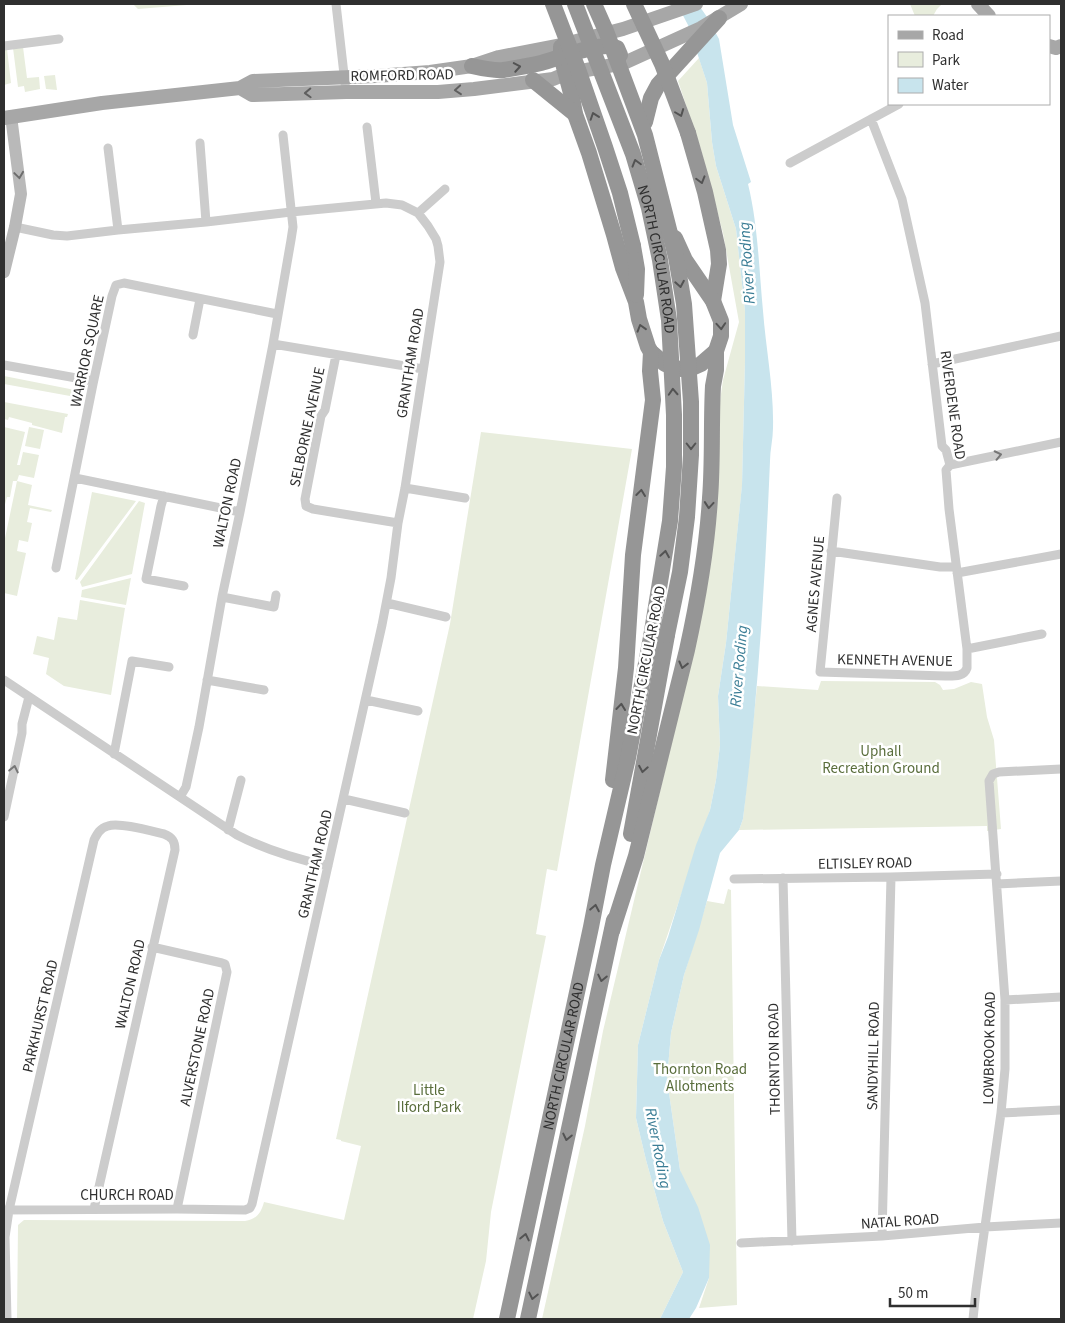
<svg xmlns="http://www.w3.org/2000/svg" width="1065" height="1323" viewBox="0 0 1065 1323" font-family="'Source Sans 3',sans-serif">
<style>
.green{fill:#e8eddd}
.water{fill:#c8e4ed}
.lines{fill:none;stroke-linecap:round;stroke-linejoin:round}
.street{stroke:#ccc;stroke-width:9}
.secondary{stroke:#b9b9b9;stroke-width:12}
.primary{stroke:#a7a7a7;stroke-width:14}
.highway{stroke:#969696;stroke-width:16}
.highway-bridge{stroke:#969696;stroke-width:16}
.oneway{stroke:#535353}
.oneway2{stroke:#5f5f5f}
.oneway3{stroke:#6d6d6d}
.oneway4{stroke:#767676}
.labels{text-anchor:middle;stroke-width:5;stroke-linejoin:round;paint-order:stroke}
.street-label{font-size:15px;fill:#2f2f2f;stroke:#fff}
.park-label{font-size:15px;fill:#596d3b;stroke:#fff}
.water-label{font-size:16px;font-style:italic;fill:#3a7d95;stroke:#fff}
</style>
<rect width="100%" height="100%" fill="#fff"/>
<path class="green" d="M133 4H199L138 9Z
M910 4H942L937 9 933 16H915Z
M23 47 27 78 39 77 40 89 25 92 24 86 18 87 13 48Z
M4 49H7L11 83 4 85Z
M699 58 707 83 712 142 716 166 736 229 745 311V361L742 486 726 643 718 696 720 745 716 780 710 810 659 960 638 1045 636 1118 646 1160 663 1221 683 1272 660 1319H542L585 1126 603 1031 671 745 723 380 739 322 723 233 701 150 678 81Z
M55 75 57 90 46 89 44 76Z
M4 376 75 390 81 399H70V396L4 384Z
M4 402 68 414 67 417H65L62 433 32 425V423L9 417 8 420 4 419Z
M4 427 25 432 17 465H20L23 452 39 455 34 478 19 475 17 481 32 485 28 505 52 510 51 512 30 508 27 522 32 523 28 542 19 540 17 551 26 553 17 596 4 593V543L17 481H13L10 497H7L4 508Z
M29 427 44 430 40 449 25 446Z
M481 432 632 449 557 871 547 869 536 934 546 936 491 1212 486 1261 473 1319H17L18 1225 24 1220 245 1221C257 1219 261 1213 264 1202L344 1220 361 1146 341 1141V1140L336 1139 450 624Z
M92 492 136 501 77 580 75 579Z
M139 501 145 503 132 574 82 587 80 582Z
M131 578 126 605 81 597 82 590Z
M80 600 125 608 111 695 64 686 46 674 49 658 33 654 37 636 54 640 58 617 77 620Z
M821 681 935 682 940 685 943 690 954 689 971 682 982 684 987 717 994 740 1001 829 987 831V826L739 830 743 819 757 686 818 690Z
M728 889 731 890 737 1305 699 1308 709 1278 680 1170 667 1079 671 1033 684 975 707 901 724 904Z"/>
<path class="water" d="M677 4H698L707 17 719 39 733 125 751 182 748 184C758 225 759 269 763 311 766 350 774 389 773 428 773 439 770 450 770 461 765 581 758 700 743 819L739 830 720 853 699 930 684 975 671 1033 667 1079 680 1170 698 1207 710 1245 709 1278 696 1308 689 1319H660L683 1272 663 1221 646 1160 636 1118 638 1045 659 960 668 937 696 845 710 810 716 780 720 745 718 696 726 643 742 485 745 361V311L736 229 716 166 712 142 707 83 688 25Z"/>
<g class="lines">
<path class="street" d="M336 4 346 92
M4 46 59 39
M871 119 902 199 925 303 942 446 946 450 950 465
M367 127 376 203
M200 143 206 222
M108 148 118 230
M790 163 899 104
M418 213 445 189
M193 335 200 299
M273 344 423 369
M336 355 325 410 321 416 305 499 306 506 313 509 398 523
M932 364 1061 336
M4 365 93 381
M950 465 1061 442
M75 478 240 512
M405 488 465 498
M164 496 161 506 146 579 184 586
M837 498 820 672 945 676C954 676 964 677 967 668V649L949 509 946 470 950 465
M831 551 940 567H956
M56 568 93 384 112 296 116 285 124 283 277 314
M957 573 1061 554
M222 597 274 607 276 595
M387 603 446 617
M967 649 1042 634
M4 680 237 835C266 850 296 859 328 866
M207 680 264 690
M366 700 418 711
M114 754 132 661 169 667
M180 797 186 787 199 727 222 597 240 512 273 344 291 240 293 227 283 135
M344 799 405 813
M4 817 22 733V724L29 697
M228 830 241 780
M783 878 792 1241
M734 879 891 877 997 874
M997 884 1061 881
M152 947 222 963 225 964 227 972 177 1209
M1005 1000 1061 997
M1001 1113 1061 1110
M4 1210 177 1209 245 1210 250 1208 252 1204 382 625 391 578 398 523 405 488 440 262 438 246 436 239 428 226 418 213 402 205 386 203 291 212 206 222 118 230 67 236 53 235 15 227
M882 1236 891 877
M741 1243 882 1236 985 1227 1061 1223
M7 1319 5 1237 9 1210 94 840C97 834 100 828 108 826 119 822 151 831 164 834 172 837 175 841 175 850L94 1209
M973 1319 976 1290 1001 1113 1005 1069V1000L989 781 993 774 999 772 1061 769"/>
<path class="secondary" d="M4 272 15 227 21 194 11 116"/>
<path class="primary" d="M978 4 989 16
M1049 46 1056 48 1061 46
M240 88 252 95 346 92H438L474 89 553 79 565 74 624 63 701 28 741 4
M4 118 102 103 240 88 253 81 376 76 430 72 472 66 499 57 561 45 623 29 696 4"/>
<g class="highway">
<path d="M561 47V56L572 97 575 114 589 153 614 235 623 268 636 302 639 319 648 347 651 352 665 364 679 369 692 368 701 364 716 351"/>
<path d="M472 66C481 68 493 71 503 70 515 68 529 66 541 63 557 59 603 40 617 48L620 55"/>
<path d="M533 80 575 114"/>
<path d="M645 122 651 98 658 85 719 18"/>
<path d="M688 133 705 192 718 250 719 264 713 301"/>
<path d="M633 246 637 269 636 295"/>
<path d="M613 780 626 668 633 555 653 400 650 371 651 352"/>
<path d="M631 834 667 635"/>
<path d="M612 931 636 856 687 650C698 600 707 549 710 498 713 461 711 423 713 386L716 370V351L721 336V321L713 301 685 260 675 238"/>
<path id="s1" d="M507 1319 591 927 603 865 628 758 651 637"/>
<path d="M528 1319 614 920"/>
</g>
<g class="highway-bridge">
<path d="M553 4 578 69 605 147 620 193 633 246"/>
<path id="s2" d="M575 4 633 154 649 208 660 260 669 320 674 415V467L670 521 651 637"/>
<path d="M594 4 606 31 645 135 676 257 684 304 691 402V455L687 517 680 572 667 635"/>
<path d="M634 4 662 64 688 133"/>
</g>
</g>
<defs><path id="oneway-chevron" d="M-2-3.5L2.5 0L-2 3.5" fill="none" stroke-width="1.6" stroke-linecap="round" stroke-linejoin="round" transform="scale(1.25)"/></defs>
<g class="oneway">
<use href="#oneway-chevron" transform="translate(517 67) rotate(-10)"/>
<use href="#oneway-chevron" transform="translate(680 113) rotate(69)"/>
<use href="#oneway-chevron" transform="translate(594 116) rotate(-109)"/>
<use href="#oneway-chevron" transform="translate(636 163) rotate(-106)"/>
<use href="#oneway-chevron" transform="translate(701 180) rotate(74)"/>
<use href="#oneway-chevron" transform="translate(680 284) rotate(80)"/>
<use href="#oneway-chevron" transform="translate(721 326) rotate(86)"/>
<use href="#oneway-chevron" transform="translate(641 328) rotate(-107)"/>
<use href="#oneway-chevron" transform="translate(673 392) rotate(-93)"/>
<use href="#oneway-chevron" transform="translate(691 446) rotate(90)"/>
<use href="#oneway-chevron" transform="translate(641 493) rotate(-83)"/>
<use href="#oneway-chevron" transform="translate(709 505) rotate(95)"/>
<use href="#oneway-chevron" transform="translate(665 554) rotate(-81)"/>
<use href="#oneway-chevron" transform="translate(683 665) rotate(104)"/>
<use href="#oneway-chevron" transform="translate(621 707) rotate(-84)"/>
<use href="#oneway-chevron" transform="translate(643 769) rotate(100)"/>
<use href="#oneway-chevron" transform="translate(595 908) rotate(-79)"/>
<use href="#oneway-chevron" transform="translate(602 978) rotate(102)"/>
<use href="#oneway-chevron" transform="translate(567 1137) rotate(102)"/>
<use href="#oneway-chevron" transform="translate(525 1237) rotate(-78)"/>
<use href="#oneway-chevron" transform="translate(533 1296) rotate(102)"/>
</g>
<g class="oneway2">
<use href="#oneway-chevron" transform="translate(458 90) rotate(175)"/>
<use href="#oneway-chevron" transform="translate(308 93) rotate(178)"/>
</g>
<use class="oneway3" href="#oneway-chevron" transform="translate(19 175) rotate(82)"/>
<g class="oneway4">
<use href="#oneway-chevron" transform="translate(998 455) rotate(-12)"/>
<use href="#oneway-chevron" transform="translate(14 769) rotate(-78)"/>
</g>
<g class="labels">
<g class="street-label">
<text transform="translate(402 75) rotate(-1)" y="5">ROMFORD ROAD</text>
<text dy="5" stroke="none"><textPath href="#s2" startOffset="269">NORTH CIRCULAR ROAD</textPath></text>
<text transform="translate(87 351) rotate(-78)" y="5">WARRIOR SQUARE</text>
<text transform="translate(410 363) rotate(-81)" y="5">GRANTHAM ROAD</text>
<text transform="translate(953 405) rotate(82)" y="5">RIVERDENE ROAD</text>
<text transform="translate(307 427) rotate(-78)" y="5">SELBORNE AVENUE</text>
<text transform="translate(227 503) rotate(-78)" y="5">WALTON ROAD</text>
<text transform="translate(815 584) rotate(-85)" y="5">AGNES AVENUE</text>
<text transform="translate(646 660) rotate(-79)" y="5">NORTH CIRCULAR ROAD</text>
<text transform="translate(895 660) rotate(1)" y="5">KENNETH AVENUE</text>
<text transform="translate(865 863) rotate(-1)" y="5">ELTISLEY ROAD</text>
<text transform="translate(315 864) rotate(-77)" y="5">GRANTHAM ROAD</text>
<text transform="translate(130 984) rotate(-77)" y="5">WALTON ROAD</text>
<text transform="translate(40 1016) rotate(-77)" y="5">PARKHURST ROAD</text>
<text transform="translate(197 1047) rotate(-78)" y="5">ALVERSTONE ROAD</text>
<text transform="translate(989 1048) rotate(-89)" y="5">LOWBROOK ROAD</text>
<text transform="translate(873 1056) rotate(-89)" y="5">SANDYHILL ROAD</text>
<text dy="5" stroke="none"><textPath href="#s1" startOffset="269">NORTH CIRCULAR ROAD</textPath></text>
<text transform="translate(774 1059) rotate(-91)" y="5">THORNTON ROAD</text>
<text x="127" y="1200">CHURCH ROAD</text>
<text transform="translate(900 1221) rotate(-4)" y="5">NATAL ROAD</text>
</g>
<g class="park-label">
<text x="881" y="756">Uphall<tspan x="881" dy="17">Recreation Ground</tspan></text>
<text x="700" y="1074">Thornton Road<tspan x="700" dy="17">Allotments</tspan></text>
<text x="429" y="1095">Little<tspan x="429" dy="17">Ilford Park</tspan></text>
</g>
<g class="water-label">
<text transform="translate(746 263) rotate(-94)" y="6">River Roding</text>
<text transform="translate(738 666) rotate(-85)" y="6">River Roding</text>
<text transform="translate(659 1148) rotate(79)" y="6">River Roding</text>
</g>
</g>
<rect width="1065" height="1323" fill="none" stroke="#2f2f2f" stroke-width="10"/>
<rect x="888" y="15" width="162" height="90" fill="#ffffff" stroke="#acacac"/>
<rect x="898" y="31" width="25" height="8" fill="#a7a7a7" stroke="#acacac"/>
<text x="932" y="40" font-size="15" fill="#2f2f2f">Road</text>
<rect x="898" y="52" width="25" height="15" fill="#e8eddd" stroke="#acacac"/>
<text x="932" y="65" font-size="15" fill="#2f2f2f">Park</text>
<rect x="898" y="78" width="25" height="15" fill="#c8e4ed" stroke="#acacac"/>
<text x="932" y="90" font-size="15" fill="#2f2f2f">Water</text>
<path d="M890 1298v8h85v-8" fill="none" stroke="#2f2f2f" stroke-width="2.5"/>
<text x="898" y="1298" font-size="15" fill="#2f2f2f" stroke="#ffffff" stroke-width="4" paint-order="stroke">50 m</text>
</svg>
